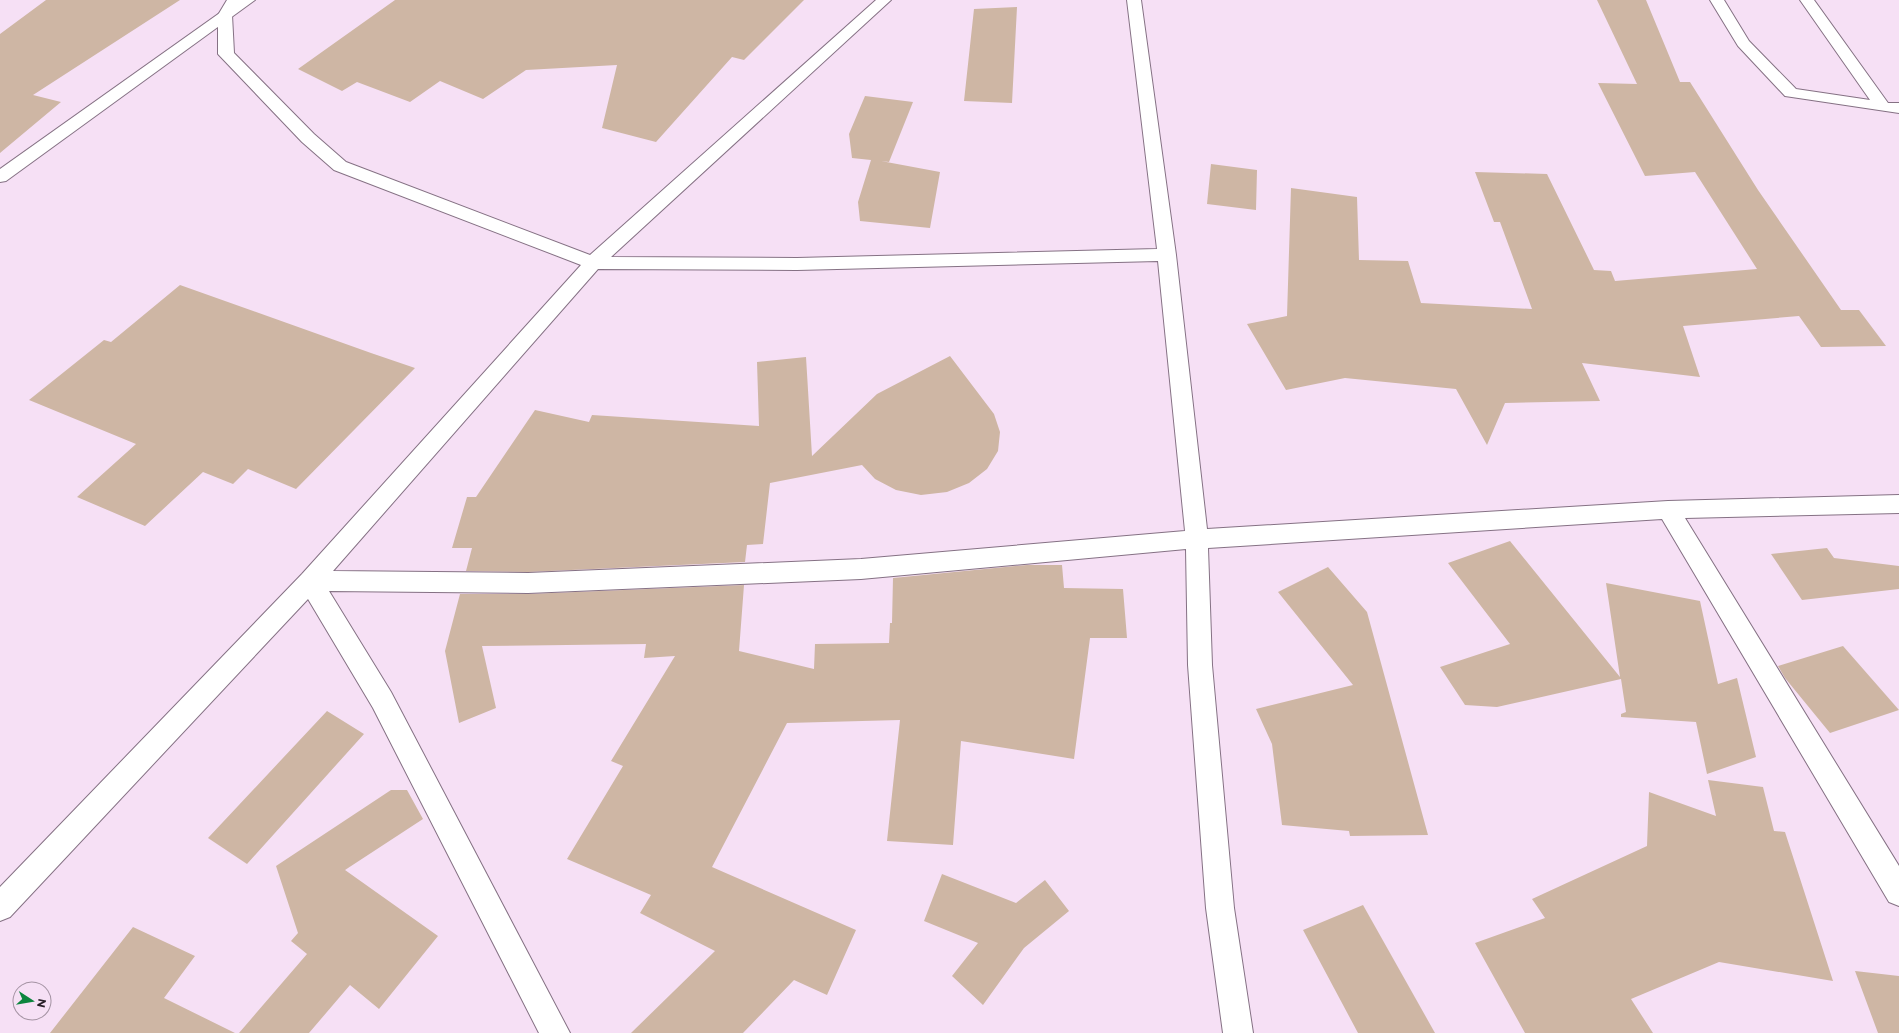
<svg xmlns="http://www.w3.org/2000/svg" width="1899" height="1033" viewBox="0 0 1899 1033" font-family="Montserrat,sans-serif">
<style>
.building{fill:#ceb6a4}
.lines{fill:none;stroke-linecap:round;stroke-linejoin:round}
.street-casing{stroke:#857184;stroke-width:2}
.secondary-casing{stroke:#857184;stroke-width:2}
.street{fill:#fff;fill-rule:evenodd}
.secondary{fill:#fff;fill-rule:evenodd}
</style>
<rect width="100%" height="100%" fill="#f6e0f5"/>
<path class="building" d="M46 0H180L33 95 61 102 0 153V34Z
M395 0H804L744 60 732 57 656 142 602 128 617 65 526 70 483 99 440 81 410 102 357 82 342 91 298 69Z
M1597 0H1646L1680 82H1690L1758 190 1841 310H1859L1886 346 1821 347 1799 316 1683 326 1700 377 1582 363 1600 401 1505 403 1487 445 1456 389 1345 378 1286 390 1247 324 1287 316 1291 188 1357 197 1359 260 1408 261 1421 303 1532 309 1500 222H1494L1475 172 1547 174 1594 270 1611 271 1615 281 1757 269 1695 172 1645 176 1598 83 1637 84Z
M1017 7 1012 103 964 101 974 9Z
M865 96 913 102 889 162 881 161 940 172 930 228 860 221 858 202 871 160 852 158 849 134Z
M1211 164 1257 170 1256 210 1207 204Z
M180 285 371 353 415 368 296 489 248 469 233 484 203 472 145 526 77 497 136 444 29 400 104 340 111 342Z
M950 356 994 414 1000 432 998 451 987 469 969 483 947 492 921 495 896 490 875 479 862 465 770 483 763 544 747 545 745 562 528 572 466 571 472 548H452L467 497H476L535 410 589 422 592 415 759 426 757 362 806 357 812 456 877 394Z
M1510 541 1620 677 1606 583 1700 601 1718 684 1737 678 1756 757 1707 774 1696 722 1621 717V714L1626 712 1621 679 1497 707 1465 705 1440 667 1510 644 1448 563Z
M1827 548 1834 558 1899 566V589L1802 600 1771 554Z
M1027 565H1062L1064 588 1123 589 1127 638H1090L1074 759 961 741 953 845 887 841 900 720 787 723 712 867 856 930 827 995 794 980 743 1033H631L715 951 640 913 651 895 567 859 623 766 611 761 675 656 644 658 646 644 482 646 496 708 459 723 445 651 460 594H528L744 585 739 651 814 669 815 644 889 643 890 623H892L893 578Z
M1328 567 1367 612 1428 835 1350 836 1349 831 1282 825 1272 744 1256 709 1353 685 1278 592Z
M1843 646 1899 710 1830 733 1785 678 1778 666Z
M327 711 364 734 247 864 208 838Z
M1708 780 1763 787 1774 831 1785 832 1833 981 1719 962 1631 999 1653 1033H1525L1475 943 1545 918 1532 899 1647 846 1649 792 1716 816Z
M391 790H407L423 819 345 870 438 936 379 1009 350 985 309 1033H239L307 954 291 941 298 933 276 866Z
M942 874 1016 903 1045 880 1069 911 1024 948 983 1005 952 976 978 943 924 921Z
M1363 905 1435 1033H1358L1303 930Z
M133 927 195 956 164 998 235 1033H50Z
M1855 971 1899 976V1033H1878Z"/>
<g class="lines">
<g class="street-casing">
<path id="street" d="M227 0H241L232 15 234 53 314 134 346 162 590 255 876 0H891L611 257 797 258 1157 249 1127 0H1141L1176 255 1207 529 1668 501 1899 495V513L1685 518 1899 866V906L1889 902 1662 519 1208 548 1212 665 1234 908 1253 1033H1223L1206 908 1188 665 1186 549 861 579 528 593 329 591 391 692 570 1033H539L373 708 308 599 10 917 0 921V887L302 574 581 265 334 170 302 142 218 54V15ZM1158 261 1185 531 861 559 528 573 333 571 598 269 797 270Z
M1710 0H1724L1749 41 1796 89 1870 100 1800 0H1814L1888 103H1899V113L1785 96 1738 46Z"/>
</g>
<g class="secondary-casing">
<path id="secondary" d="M238 0H255L6 181 0 182V169Z"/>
</g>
<use href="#street" class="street"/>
<use href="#secondary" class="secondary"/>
</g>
<g transform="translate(32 1001) rotate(102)"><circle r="19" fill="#f6e0f5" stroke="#a493a3"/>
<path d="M0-3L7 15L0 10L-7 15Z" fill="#0c853e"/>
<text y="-6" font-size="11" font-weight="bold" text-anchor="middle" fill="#282028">N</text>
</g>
</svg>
